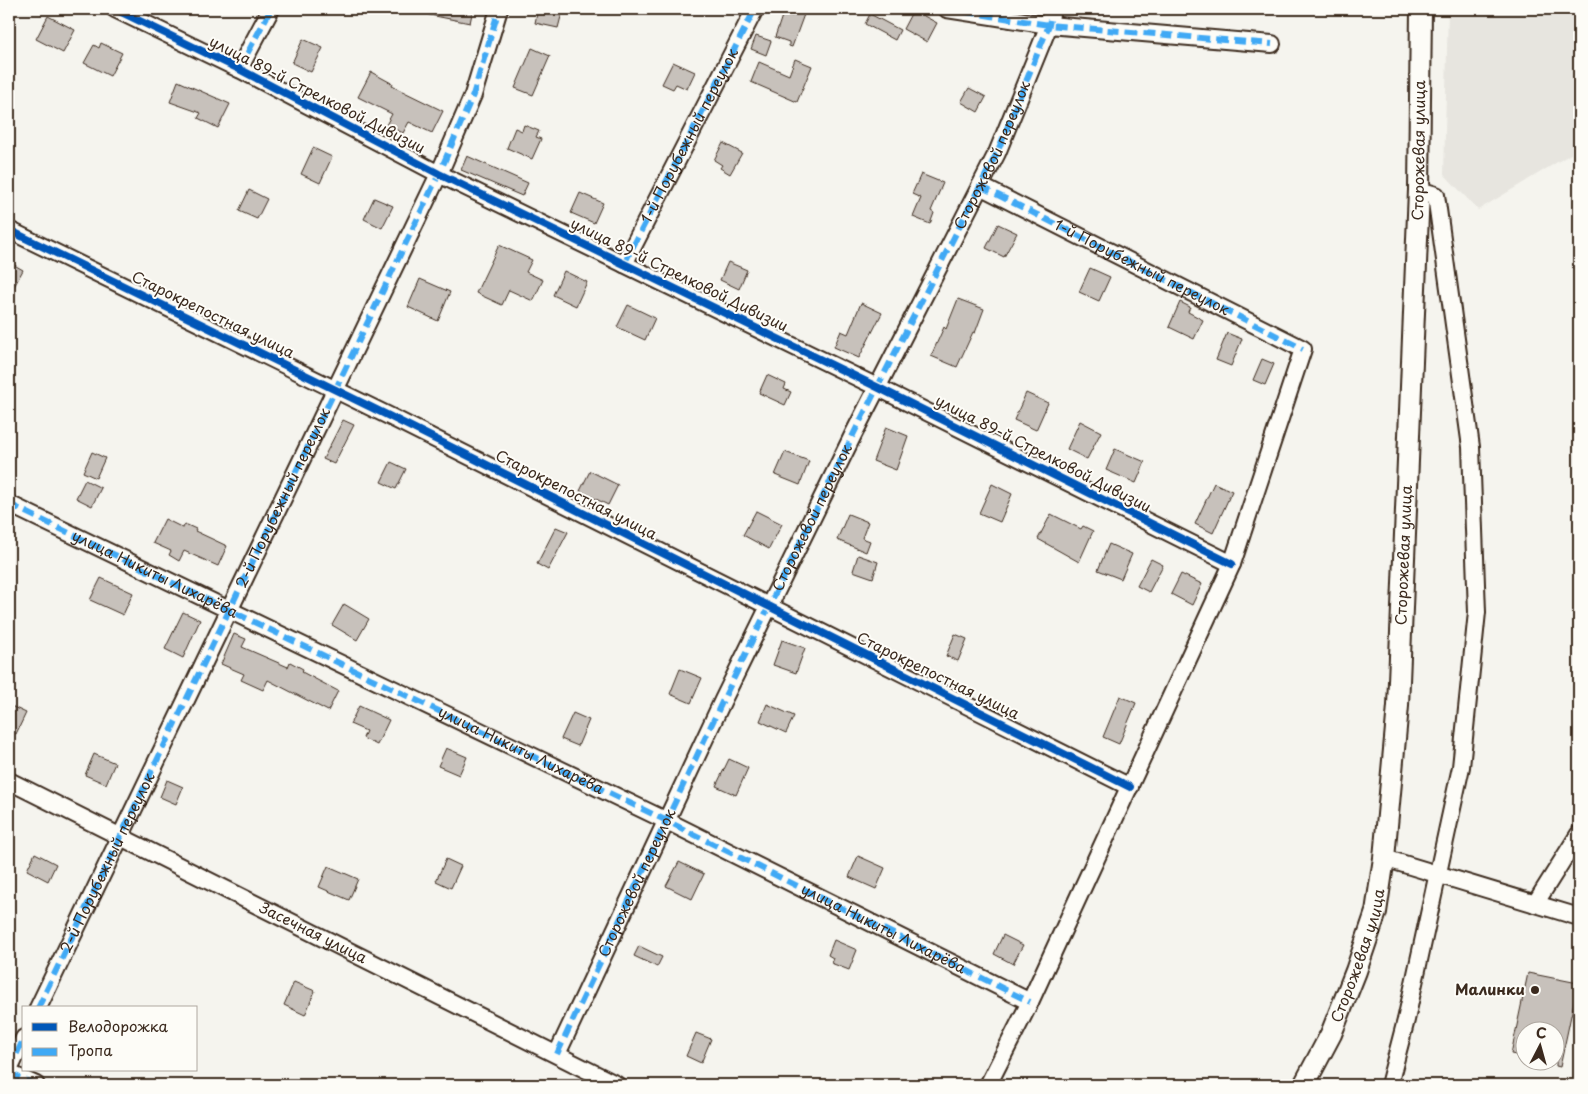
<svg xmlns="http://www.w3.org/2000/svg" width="1588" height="1094" viewBox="0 0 1588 1094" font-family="'Playpen Sans',sans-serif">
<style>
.built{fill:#e7e5df}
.building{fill:#c7c1bb;stroke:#3b2a1e}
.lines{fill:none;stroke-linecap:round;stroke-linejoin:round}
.minor-casing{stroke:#3b2a1e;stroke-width:20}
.major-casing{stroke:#3b2a1e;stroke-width:24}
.minor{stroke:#fdfcf7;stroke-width:16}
.major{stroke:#fdfcf7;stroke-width:20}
.quiet{stroke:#3fa9f5;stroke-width:6;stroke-dasharray:12 6;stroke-linecap:butt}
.cycleway-casing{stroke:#fdfcf7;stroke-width:11}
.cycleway{stroke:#0057b8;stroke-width:8}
.poi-dot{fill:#3b2a1e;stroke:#fdfcf7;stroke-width:2}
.labels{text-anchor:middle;stroke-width:4;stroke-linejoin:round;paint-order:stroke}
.street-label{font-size:15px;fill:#3b2a1e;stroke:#fdfcf7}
.poi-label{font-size:15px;font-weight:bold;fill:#3b2a1e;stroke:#fdfcf7;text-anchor:end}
</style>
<rect width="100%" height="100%" fill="#f5f4ee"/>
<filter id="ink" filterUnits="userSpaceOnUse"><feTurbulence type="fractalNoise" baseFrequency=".02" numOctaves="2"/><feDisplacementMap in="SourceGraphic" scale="10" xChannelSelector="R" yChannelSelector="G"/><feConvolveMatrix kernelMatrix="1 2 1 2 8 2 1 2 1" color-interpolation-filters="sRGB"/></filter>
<g filter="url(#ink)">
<path class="built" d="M1448 9H1579V149L1478 210 1444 174Z"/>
<path class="building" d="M426 9H473L470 23 425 14Z
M538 9H563L558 28 535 23Z
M792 9H806L792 47 789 46V42L775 37 783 13 792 16Z
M913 10 937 23 927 42 903 29Z
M870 14 900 30 895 40 865 24Z
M48 16 75 30 63 53 36 39Z
M756 36 771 41 766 55 751 49Z
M303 39 323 48 311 72 292 63Z
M101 43 122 53 110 76 84 63 94 45 99 48Z
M532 48 550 56 533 95 515 88Z
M795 59 812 66 797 102 751 82 759 62 789 75Z
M673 62 695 72 687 89 676 84 673 89 662 84Z
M371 72 393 84 392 86 443 111 432 133 409 122 403 133 386 125 392 114 358 97Z
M178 81 230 104 218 128 198 118 201 113 170 102Z
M969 88 986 97 978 112 961 102Z
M524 125 539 131 536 137 541 139 532 159 507 148 515 128 522 131Z
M723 143 742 153 730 174 720 168 722 165 714 160Z
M313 148 332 157 320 183 301 174Z
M467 156 528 183 522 196 461 170Z
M921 174 943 183 931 211 934 213 930 224 913 217 921 198 912 194Z
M249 190 267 199 257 219 239 211Z
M580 193 603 203 594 223 571 213Z
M374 198 393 206 382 228 364 219Z
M998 224 1017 233 1004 257 986 248Z
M499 245 532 260 526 272 543 280 533 301 509 290 502 305 476 293Z
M9 262 23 270 9 296Z
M728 262 747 270 739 289 720 280Z
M1090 268 1110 277 1099 301 1079 292Z
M564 271 587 282 576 306 553 295Z
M420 279 450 292 438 321 408 307Z
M958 299 984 309 975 333 973 332 957 367 931 356 944 327 946 329Z
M1180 302 1190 307 1188 312 1203 320 1194 339 1169 327Z
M861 303 882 313 859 358 834 347 841 331 848 334Z
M628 305 655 318 645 340 617 327Z
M1227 333 1242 339 1231 366 1216 360Z
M1262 359 1274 364 1265 385 1253 380Z
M767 375 786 384 784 389 791 392 785 405 759 393Z
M1026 393 1048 403 1036 430 1014 420Z
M343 420 354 425 334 464 323 459Z
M1080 421 1101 432 1087 459 1067 449Z
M886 427 908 436 896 470 873 461Z
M1115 449 1145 462 1136 483 1106 470Z
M92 452 105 458 96 478 83 472Z
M785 452 809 461 800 485 775 475Z
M391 462 406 469 396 489 381 482Z
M590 471 618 485 608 505 580 491Z
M85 480 101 488 92 506 76 498Z
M1214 483 1232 491 1213 533 1195 524Z
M992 484 1012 494 1000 522 979 513Z
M756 511 782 524 769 549 743 535Z
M848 514 868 522 862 538 870 541 866 552 837 540Z
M1051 514 1081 529 1083 526 1093 531 1079 562 1038 539Z
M165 519 183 528 185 524 196 529 195 531 227 546 218 566 184 551 179 561 169 555 171 551 153 543Z
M556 527 568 532 548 570 537 564Z
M1109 544 1132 554 1121 579 1098 570Z
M858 555 878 562 873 578 853 571Z
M1151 559 1163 565 1149 592 1137 586Z
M1181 574 1202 584 1192 605 1171 594Z
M101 578 133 593 123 615 90 600Z
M344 604 369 619 357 640 332 625Z
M183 612 200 620 183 658 165 649Z
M234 634 246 639 242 647 288 667 290 662 303 669 302 672 338 691 328 711 268 680 263 690 241 680 244 674 221 664Z
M955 634 967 639 958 661 946 656Z
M782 640 805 648 796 673 773 665Z
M680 669 702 678 691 703 670 694Z
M1120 696 1136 703 1119 744 1103 737Z
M767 704 794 716 786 733 760 721Z
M9 705 26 713 16 734 9 731Z
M359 706 389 720 377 745 363 738 366 731 350 724Z
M573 713 589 720 578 746 561 739Z
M446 748 467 757 459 775 438 766Z
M94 754 115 763 106 784 85 775Z
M729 759 748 768 736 795 716 786Z
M167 780 183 787 176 804 160 797Z
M35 853 56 864 48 881 27 870Z
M858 856 885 868 876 889 849 877Z
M446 859 461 866 451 888 436 881Z
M679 862 704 874 692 899 666 886Z
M328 866 358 879 349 900 319 887Z
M1003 935 1023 945 1013 964 994 954Z
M834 940 857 950 849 970 831 963 833 958 828 955Z
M639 946 662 957 657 967 634 956Z
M1528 973 1578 983 1560 1067 1556 1066V1032H1526V1057L1511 1054Z
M294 982 315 991 305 1015 284 1005Z
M696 1033 711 1039 701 1063 686 1056Z"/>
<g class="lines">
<g class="minor-casing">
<g id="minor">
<path d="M115 9 239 69 439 174 877 387 1232 564"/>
<path d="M947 9 1049 25 1272 44"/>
<path d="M239 69 271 9"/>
<path d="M980 186 1303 349 1232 564 1030 1002 988 1085"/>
<path d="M9 230 389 416 1130 787"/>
<path d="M624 264 755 9"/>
<path d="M9 504 665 820 1030 1002"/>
<path id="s1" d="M9 781 617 1085"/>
<path d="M1384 858 1579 917"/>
<path d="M1535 904 1579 834"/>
<path d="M38 1008 439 174 473 95 499 9"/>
<path id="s2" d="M557 1054 723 700 853 435 997 153 1049 25 1052 9"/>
<path d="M9 1070 24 1038"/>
<path d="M9 1073 36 1085"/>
<path d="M1389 1085 1406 1020 1461 767 1477 612 1471 447 1436 195 1419 190"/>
</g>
</g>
<g class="major-casing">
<g id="major">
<path id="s3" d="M1304 1085 1331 1034 1356 971 1376 912 1384 858 1398 706 1419 190 1421 9"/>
</g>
</g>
<use href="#minor" class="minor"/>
<use href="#major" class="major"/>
<g class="quiet">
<path d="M947 9 1049 25 1272 44"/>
<path d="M239 69 271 9"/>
<path id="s4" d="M980 186 1303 349"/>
<path id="s5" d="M624 264 755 9"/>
<path id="s6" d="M9 504 665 820 1030 1002"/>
<path id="s7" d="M38 1008 439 174 473 95 499 9"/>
<path d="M557 1054 723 700 853 435 997 153 1049 25 1052 9"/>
<path d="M9 1070 24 1038"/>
<path d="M9 1073 36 1085"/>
</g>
<g class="cycleway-casing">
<path id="cycleway" d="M115 9 239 69 439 174 877 387 1232 564
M9 230 389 416 1130 787"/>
</g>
<use href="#cycleway" class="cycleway"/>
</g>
</g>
<circle class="poi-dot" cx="1535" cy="990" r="5"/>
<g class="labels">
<g class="street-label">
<text transform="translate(317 95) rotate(27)" y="5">улица 89-й Стрелковой Дивизии</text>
<text dy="5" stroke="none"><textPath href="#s5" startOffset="144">1-й Порубежный переулок</textPath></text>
<text dy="5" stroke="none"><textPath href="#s3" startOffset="951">Сторожевая улица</textPath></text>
<text dy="5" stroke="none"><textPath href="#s2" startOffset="999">Сторожевой переулок</textPath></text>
<text dy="5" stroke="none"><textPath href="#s4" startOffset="181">1-й Порубежный переулок</textPath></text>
<text transform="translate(679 275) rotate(26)" y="5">улица 89-й Стрелковой Дивизии</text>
<text transform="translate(213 315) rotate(26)" y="5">Старокрепостная улица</text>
<text transform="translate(1043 454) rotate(27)" y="5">улица 89-й Стрелковой Дивизии</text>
<text transform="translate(576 495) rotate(27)" y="5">Старокрепостная улица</text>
<text dy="5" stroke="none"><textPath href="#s7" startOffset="566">2-й Порубежный переулок</textPath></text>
<text dy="5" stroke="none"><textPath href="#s2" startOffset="594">Сторожевой переулок</textPath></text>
<text dy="5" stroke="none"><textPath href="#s3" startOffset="546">Сторожевая улица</textPath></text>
<text dy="5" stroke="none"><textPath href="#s6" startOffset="162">улица Никиты Лихарёва</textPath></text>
<text transform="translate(938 676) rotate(26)" y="5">Старокрепостная улица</text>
<text dy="5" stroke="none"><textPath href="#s6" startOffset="568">улица Никиты Лихарёва</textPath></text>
<text dy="5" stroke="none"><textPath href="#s7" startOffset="161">2-й Порубежный переулок</textPath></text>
<text dy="5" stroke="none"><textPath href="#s2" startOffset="189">Сторожевой переулок</textPath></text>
<text dy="5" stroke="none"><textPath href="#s6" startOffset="972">улица Никиты Лихарёва</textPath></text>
<text dy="5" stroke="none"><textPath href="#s1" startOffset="340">Засечная улица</textPath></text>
<text dy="5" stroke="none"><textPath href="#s3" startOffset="141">Сторожевая улица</textPath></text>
</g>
<g class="poi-label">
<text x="1525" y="995">Малинки</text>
</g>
</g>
<rect width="1588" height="1094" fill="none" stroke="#fdfcf7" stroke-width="30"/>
<rect x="15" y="15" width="1558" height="1064" fill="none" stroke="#3b2a1e" stroke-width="2" filter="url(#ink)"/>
<rect x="22" y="1006" width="175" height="65" fill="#fdfcf7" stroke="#afa8a0"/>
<rect x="32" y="1023" width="25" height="8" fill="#0057b8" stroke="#afa8a0"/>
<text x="68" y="1032" font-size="15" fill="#3b2a1e">Велодорожка</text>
<rect x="32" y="1048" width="25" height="8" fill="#3fa9f5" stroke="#afa8a0"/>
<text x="68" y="1056" font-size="15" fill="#3b2a1e">Тропа</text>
<g transform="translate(1540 1046) rotate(6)"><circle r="24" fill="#fdfcf7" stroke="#afa8a0"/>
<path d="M0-4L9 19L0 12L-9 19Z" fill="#3b2a1e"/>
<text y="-8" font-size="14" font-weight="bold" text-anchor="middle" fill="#3b2a1e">С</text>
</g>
</svg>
